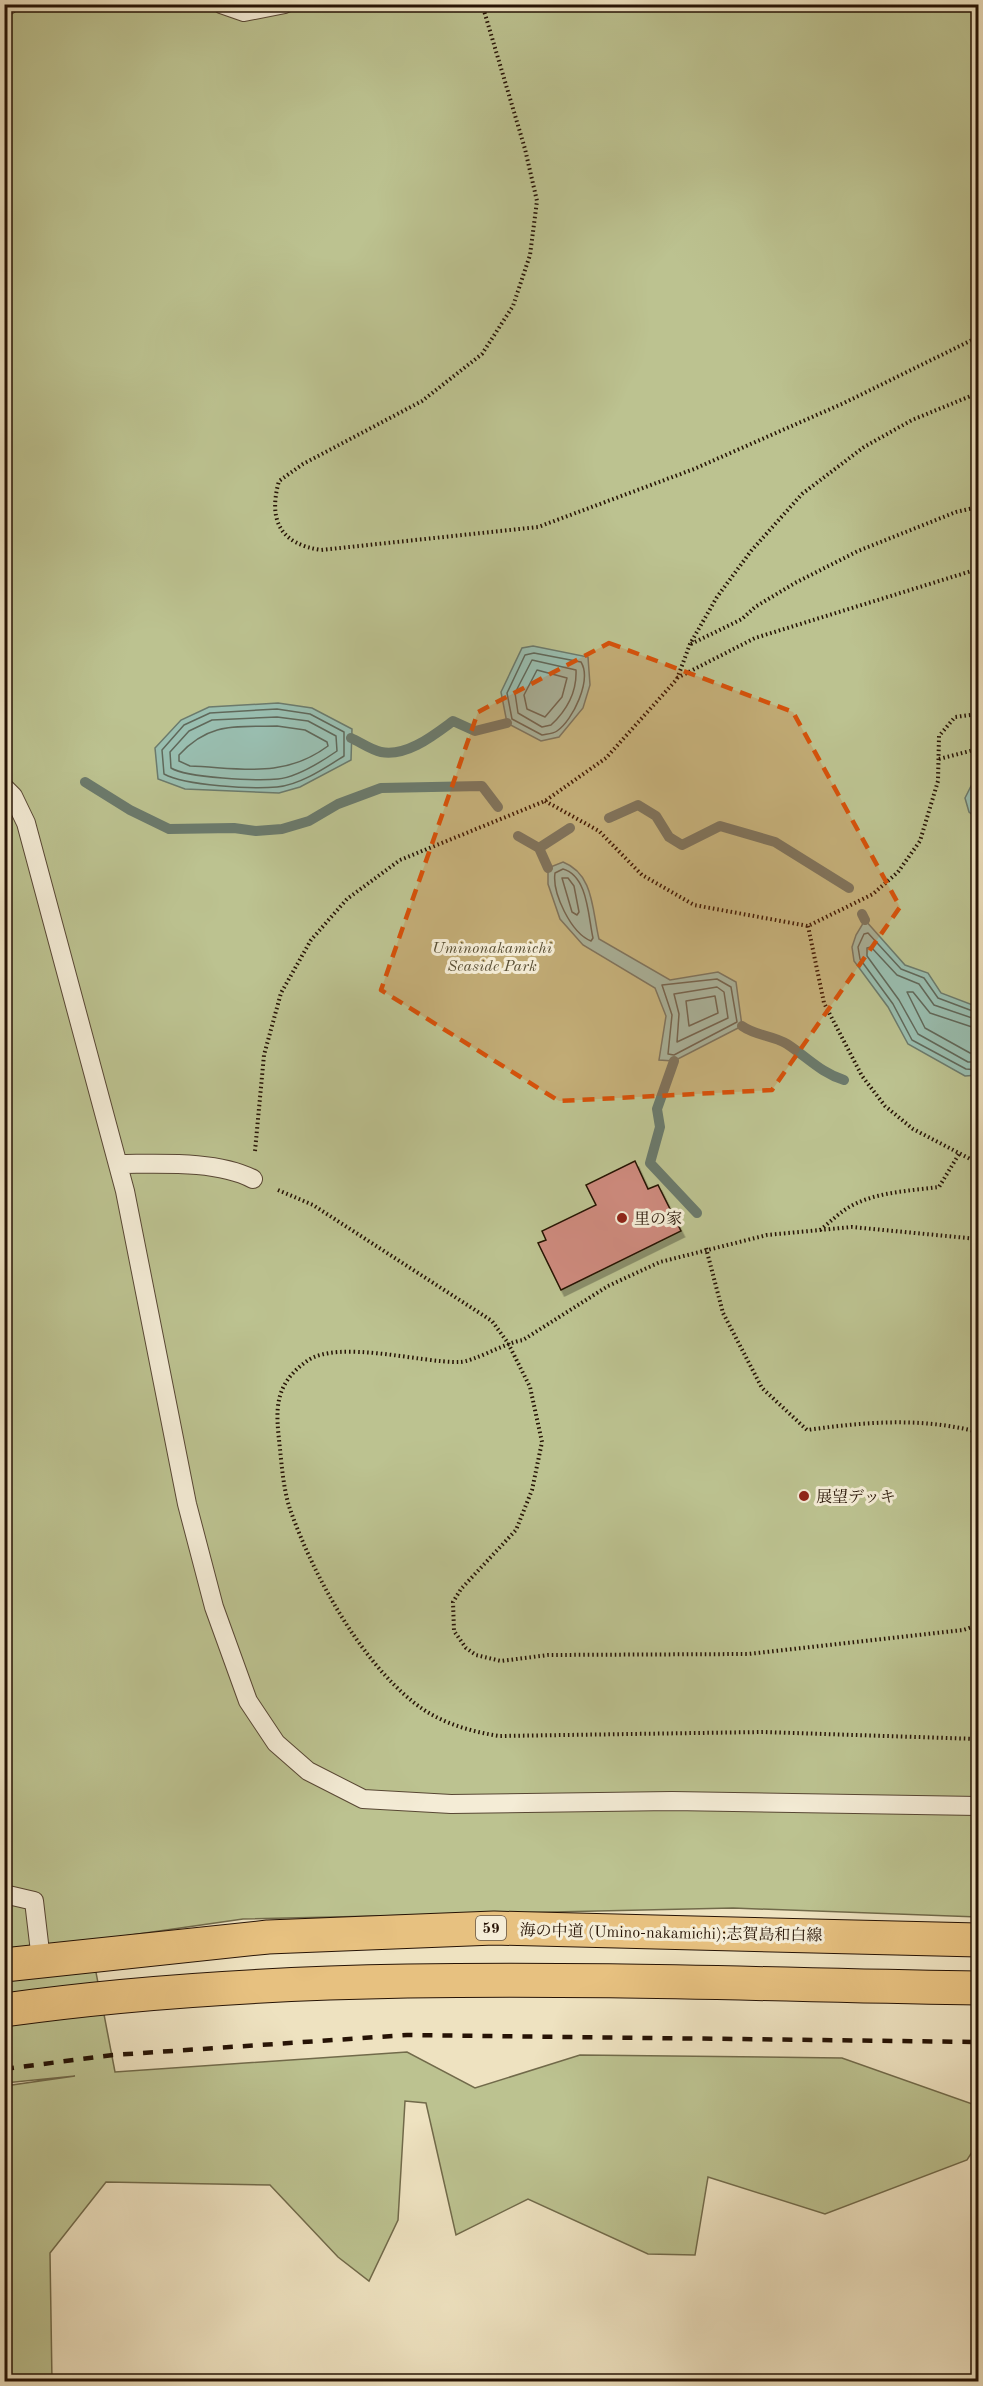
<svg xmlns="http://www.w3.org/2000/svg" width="983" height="2386" viewBox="0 0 983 2386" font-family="'Old Standard TT','Noto Serif JP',serif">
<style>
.green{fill:#bcc290;stroke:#716a4a;stroke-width:1.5}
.water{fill:#99beb0;stroke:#6b7a6c;stroke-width:1.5}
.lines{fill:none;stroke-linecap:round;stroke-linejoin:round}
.shore{stroke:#60685a;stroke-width:1.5}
.stream{stroke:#6b7a6c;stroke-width:10}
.building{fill:#cd8a7d;stroke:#261305;stroke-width:1.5;filter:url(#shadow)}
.service-casing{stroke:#584734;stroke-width:20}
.primary-casing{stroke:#261305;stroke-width:35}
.path{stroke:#261305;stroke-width:4;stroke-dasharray:1.5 3;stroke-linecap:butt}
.service{stroke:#f4ecd6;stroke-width:18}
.primary{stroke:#e7c180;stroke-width:33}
.rail{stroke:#261305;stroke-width:4.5;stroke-dasharray:10 10;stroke-linecap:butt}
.marked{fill:#d5520b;fill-opacity:0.2;stroke:#d5520b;stroke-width:4.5;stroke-dasharray:12 8;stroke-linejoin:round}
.poi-dot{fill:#8f2418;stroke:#f4ecd6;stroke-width:2}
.labels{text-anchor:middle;stroke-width:6;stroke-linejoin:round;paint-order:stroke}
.shield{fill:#f4ecd6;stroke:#645444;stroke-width:1.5}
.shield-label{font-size:15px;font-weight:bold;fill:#261305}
.park-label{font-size:16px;font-style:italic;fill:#5a5036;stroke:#f4ecd6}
.poi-label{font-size:16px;fill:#261305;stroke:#f4ecd6;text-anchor:start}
.street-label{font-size:16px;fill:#261305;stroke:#f4ecd6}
</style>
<defs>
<filter id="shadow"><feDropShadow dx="3.5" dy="6" stdDeviation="0" flood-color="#0004"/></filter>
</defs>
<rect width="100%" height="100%" fill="#eee2c0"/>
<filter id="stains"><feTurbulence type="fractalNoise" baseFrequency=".00333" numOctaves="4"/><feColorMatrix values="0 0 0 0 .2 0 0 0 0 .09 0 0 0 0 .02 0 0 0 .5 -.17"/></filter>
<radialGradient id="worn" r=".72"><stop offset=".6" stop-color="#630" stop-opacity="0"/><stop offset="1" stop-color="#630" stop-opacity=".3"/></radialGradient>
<path class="green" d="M4 5H978V1917L733 1908 243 1919 90 1941 115 2072 407 2052 475 2088 580 2055 842 2058 978 2106V2143L967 2160 825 2214 708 2177 695 2255 648 2254 528 2199 456 2235 426 2103 405 2101 398 2220 369 2281 338 2257 270 2185 106 2182 50 2253 52 2382 4 2381 5 2086 75 2076 5 2083Z"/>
<path class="water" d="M533 646 588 657 590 685 583 708 559 737 541 741 507 723 501 692 522 648Z
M278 703 312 708 352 729 351 760 300 787 279 793 185 789 158 779 155 748 181 720 209 707Z
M978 772V819L969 812 965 798Z
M563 862C594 874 592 910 599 939L670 980 718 972 736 982 742 1026 674 1061 659 1060 666 1016 655 988 583 945 560 919 548 884V868Z
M865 920 905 965 928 973 941 993 978 1007V1075L965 1076 908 1044 888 1007 854 961 852 947 856 935Z"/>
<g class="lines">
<path class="shore" d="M534 653 581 662C592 680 573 720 557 731 553 734 546 734 542 735L512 719 507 693 525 655Z
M532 660 576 670C577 693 567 710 551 725L542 727 518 713 515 693Z
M537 670 567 678 562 697 545 717 527 709 524 695Z
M277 709 310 714 344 732V756C325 768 300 785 277 787 252 789 186 786 164 774L162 750 184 725 210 713Z
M277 717 308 721 336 736 337 751C321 762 298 777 278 779 257 781 187 778 171 768L170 752 189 731 212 720Z
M277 726 305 730 327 742 328 746C283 779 242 768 190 766L179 761V755C209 722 235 727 277 726Z
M563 869C588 876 588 916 593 938L591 941C571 933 552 893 555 873Z
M562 878H568L574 886 579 912 577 915 572 912Z
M717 979 731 987 737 1022 674 1055 668 1054 672 1015 662 985Z
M717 987 724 992 728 1018 677 1042 679 1014 674 994Z
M715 996 718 1013 689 1026 686 1001Z
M978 1013 938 998 924 978 901 969 868 933 864 934 858 947 860 959 893 1004 912 1040 966 1069 978 1070
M978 1020 934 1005 919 984 897 975 871 947 867 948V956L899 1000 918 1034 968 1062H978
M978 1029 930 1013 913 992H907L925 1028 970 1053H978"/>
<path class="stream" d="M351 738C360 742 371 750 381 752 407 757 434 735 453 721L475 731 507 723
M85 782 130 810 169 829 234 828 256 831 282 829 309 821 338 804 381 788 482 786 498 807
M609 818 638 805 656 816 669 837 682 845 720 826 775 842 849 888
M518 836 539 848 548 868
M539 848 570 828
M862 914 865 920
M742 1026C756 1036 772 1035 787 1044 807 1057 821 1073 844 1080
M674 1061 657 1109 660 1127 650 1163 697 1213"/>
</g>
<path class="building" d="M635 1161 648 1189 658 1185 681 1231 561 1290 538 1243 546 1240 542 1231 596 1205 586 1185Z"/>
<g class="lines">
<g class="service-casing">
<path id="service" d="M221 4 244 12 285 4
M4 8 10 4
M4 787 13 796 26 823 125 1191 187 1504 214 1607 248 1701 276 1743 308 1771 363 1799 451 1804 672 1801 978 1806
M118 1164C159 1164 216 1160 253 1179
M4 1894 34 1901 41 1960"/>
</g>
<g class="primary-casing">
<path id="primary" d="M4 1965 268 1937 494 1928 978 1940
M4 2010C327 1965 654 1983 978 1988"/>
</g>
<path class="path" d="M482 4 525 149 537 201 530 255 513 306 482 354 422 401 303 464 279 481C268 520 280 544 321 550L538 527 694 469 844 403 978 337
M691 644 742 619 755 607 795 583 858 551 956 512 978 507
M677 678 755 638 978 569
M939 759 978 749
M545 801 599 831 642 875 694 905 808 926 873 894 898 872 920 841 938 781 939 736 955 717 978 714
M808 926 824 1003 862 1076 885 1106 913 1129 978 1163
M255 1151 264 1055 281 993 311 940 347 899 400 860 545 801 606 758 677 679 690 644 717 597 751 551 802 494 864 447 912 420 978 393
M278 1190 313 1205 492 1321 508 1343 530 1387 542 1442 532 1490 516 1530 461 1589 453 1602 454 1631 466 1648 476 1655 501 1661 548 1655 748 1654 963 1630 978 1625
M820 1230C829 1223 837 1215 846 1209 872 1192 909 1191 939 1187L959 1154
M978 1239 852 1227 767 1235 660 1262 608 1286 523 1340C504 1343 474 1362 459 1362 422 1363 338 1339 307 1361 272 1386 276 1412 280 1449 282 1469 284 1493 291 1512 314 1576 359 1658 412 1701 437 1722 468 1731 499 1736L763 1732 978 1739
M706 1248 723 1313 762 1388 807 1430C865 1422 921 1417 978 1432"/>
<use href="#service" class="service"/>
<use href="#primary" class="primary"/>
<path class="rail" d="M4 2069 113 2055 407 2035 978 2042"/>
</g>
<path class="marked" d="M609 643 793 712 900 907 772 1090 559 1101 381 990 478 712Z"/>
<g class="poi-dot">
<circle cx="622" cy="1218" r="6"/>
<circle cx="804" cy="1496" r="6"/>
</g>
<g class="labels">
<rect class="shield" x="476" y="1916" width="30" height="24" rx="4.5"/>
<g class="shield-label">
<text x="491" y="1933">59</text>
</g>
<g class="park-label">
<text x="492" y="953">Uminonakamichi<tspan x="492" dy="18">Seaside Park</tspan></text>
</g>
<g class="poi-label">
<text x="634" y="1224">里の家</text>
<text x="816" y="1502">展望デッキ</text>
</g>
<g class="street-label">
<text transform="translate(671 1932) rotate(1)" y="6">海の中道 (Umino-nakamichi);志賀島和白線</text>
</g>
</g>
<rect width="983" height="2386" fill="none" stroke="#eee2c0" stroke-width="24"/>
<rect x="6" y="6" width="971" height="2374" fill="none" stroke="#261305" stroke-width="3"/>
<rect x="12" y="12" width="959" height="2362" fill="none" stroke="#261305" stroke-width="1.5"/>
<rect width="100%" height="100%" filter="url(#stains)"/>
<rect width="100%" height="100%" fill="url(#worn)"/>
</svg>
